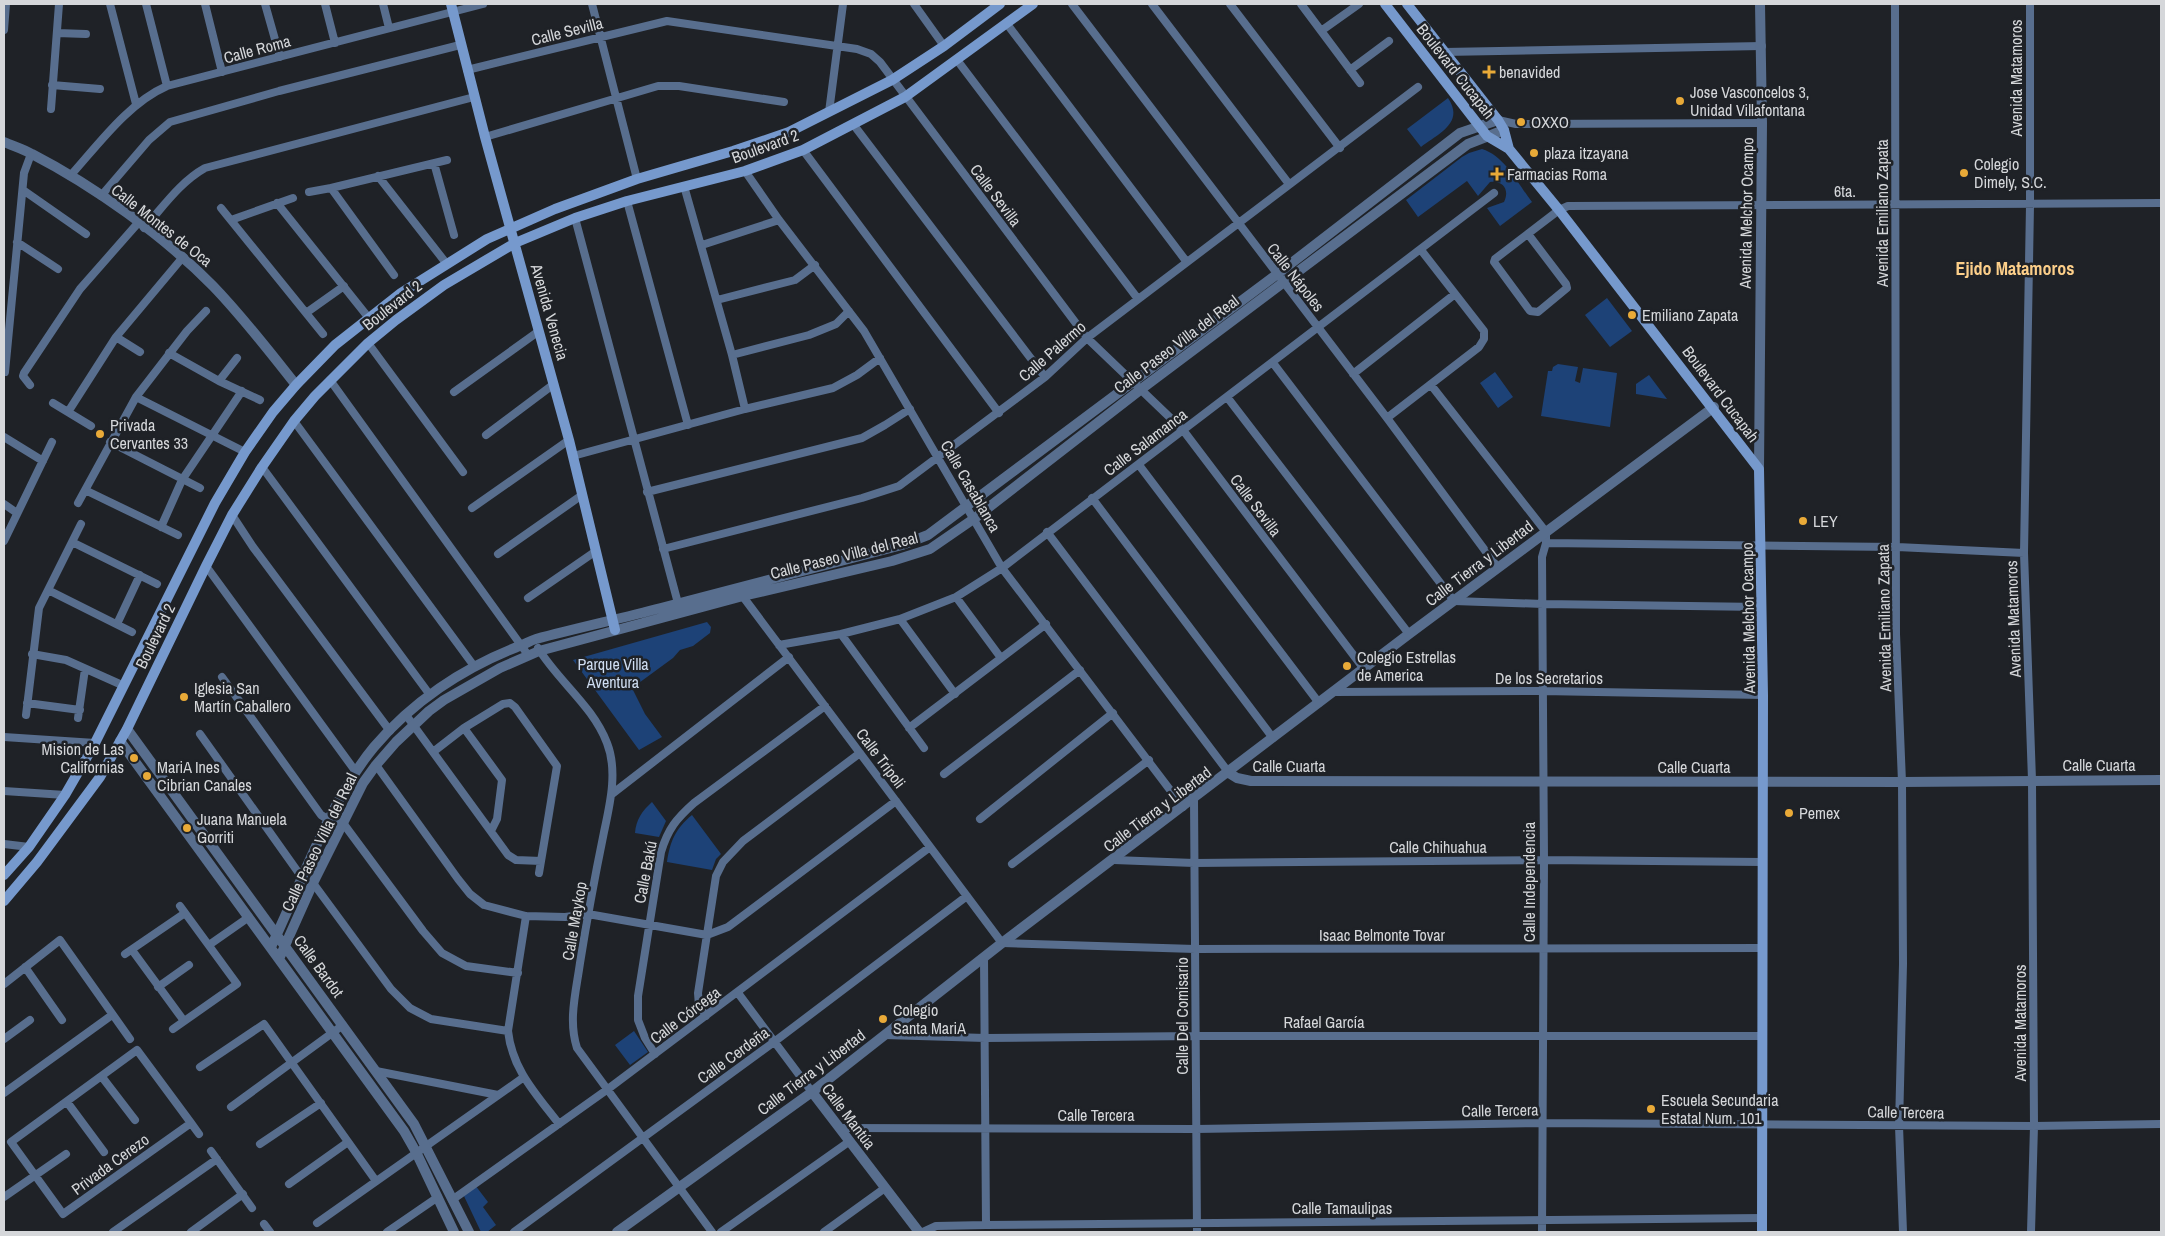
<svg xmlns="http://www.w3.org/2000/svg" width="2165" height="1236" viewBox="0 0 2165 1236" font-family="'Archivo Narrow',sans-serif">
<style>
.green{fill:#1d4277}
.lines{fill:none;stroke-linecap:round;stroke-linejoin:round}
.minor{stroke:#586e8e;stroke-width:8}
.tertiary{stroke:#586e8e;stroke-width:10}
.secondary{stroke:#7699cd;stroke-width:10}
.poi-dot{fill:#e9aa38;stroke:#1f2227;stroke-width:2}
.labels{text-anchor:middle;stroke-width:5;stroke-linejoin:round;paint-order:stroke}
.street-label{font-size:16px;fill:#d5d7da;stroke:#1f2227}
.poi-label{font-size:16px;fill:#d5d7da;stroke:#1f2227;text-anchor:start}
.park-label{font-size:16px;fill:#cfddf1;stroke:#1f2227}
.neighbourhood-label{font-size:18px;font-weight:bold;fill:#fccf8a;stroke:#1f2227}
</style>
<rect width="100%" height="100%" fill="#1f2227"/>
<path class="green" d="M1448 98C1465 123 1438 134 1421 147L1407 129Z
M1482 149C1505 156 1518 184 1532 202L1500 226 1487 208 1504 202C1510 190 1503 180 1490 182L1478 196 1467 181 1418 217 1406 200 1462 157 1469 153Z
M1607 298 1632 331 1610 347 1585 315Z
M1558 364 1578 367 1575 381 1580 383 1583 368 1617 373 1610 427 1541 416 1548 371H1552L1553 367Z
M1495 372 1513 397 1498 408 1480 383Z
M1649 375 1667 399 1636 394V384Z
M707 622 711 627 710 633 693 646 680 650 673 658 632 688 645 714 662 737 639 750 573 660Z
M652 802 666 821 659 837 635 833C636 820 642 811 652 802Z
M692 815 721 854 716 859 712 870 667 862C670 842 675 829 692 815Z
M634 1031 648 1052 630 1065 615 1045Z
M475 1185 488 1202 483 1207 496 1225 487 1232H481L463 1194Z"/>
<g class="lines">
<path class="minor" d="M110 4 136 104
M146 4 167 86
M205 4 222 72
M265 4 280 57
M325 4 335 43
M383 4 389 28
M592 4 637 179
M914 4 944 46
M1072 4 1387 418 1498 568
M1152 4 1289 184
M1230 4 1340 148
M1301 4 1360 83
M1895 4 1896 634 1902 782 1903 964 1899 1126 1903 1232
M2030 4V205L2024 553 2032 780 2034 1126 2031 1232
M1007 24 1186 261
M4 30 6 4
M1321 31 1359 4
M57 33 86 34
M1444 52 1762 46
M957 60 1138 299
M467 70 667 21 857 49 871 54 880 62 1087 338 1183 430 1364 669
M1350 70 1389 41
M52 85 100 89
M51 109 59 4
M829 112 843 4
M1498 120 1516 124 1762 123
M853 124 1045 377
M485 137 658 86H679L784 102
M803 150 999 413
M434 163 454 235
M745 171 779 220 864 331 1002 568 1183 807
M70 176C98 145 128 103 167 86L483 4
M378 176 446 263
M684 186 732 355 745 409
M331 188 394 275
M23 190 86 234
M309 192 331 188 447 160
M101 196 149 140 170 122 279 91 460 45
M627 201 688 425
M277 203 368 317
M221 208 323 334
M575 218 679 607
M231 220 293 198
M144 228C163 207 180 182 205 168L474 97
M1528 234 1566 284 1567 288 1538 312 1530 311 1494 262 1495 259 1559 210 1568 206 2161 203
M17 242 58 269
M702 245 779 220
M717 300 795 280 815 265
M306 313 344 286
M116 337 140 352
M368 343 463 472
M169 353 219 381 260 400
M732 355 809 335 836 324 849 311
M1273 363 1454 601 1543 604 1762 607
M5 372 24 173 31 154
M1353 374 1455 294
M330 380 528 655
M219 381 237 358
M30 385 23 376 24 373 80 289 138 223
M1431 385 1546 532V543L1542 557 1544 860 1542 1232
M454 392 539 331
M136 397 245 452
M1227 397 1409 634
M53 403 91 426
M68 412 116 337 183 257
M1387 418 1479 347 1484 339V331L1421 250
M294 421 474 666
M486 435 554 384
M4 437 43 461
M110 442 200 488
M573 456 745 409 833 388 857 375 880 358
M1139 465 1319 703
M262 467 430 695
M85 490 178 535
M647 492 862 438 885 425 910 409
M1092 498 1273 738
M78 503 136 397 187 331 206 311
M4 504 17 513
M472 508 569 440
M232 515 253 547 390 731
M161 527 182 480 242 391
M1047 532 1229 773
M4 541 52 442
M72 542 157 584
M1546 543 1897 547 2024 553
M663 549 862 498 899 486 1045 377 1087 338 1418 87
M498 554 582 495
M206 566 356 772
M48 590 132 632
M741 594 1002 943 1195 949 1763 948
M956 597 1001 658
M528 598 596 551
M900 619 955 694
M117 624 140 575
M841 634 924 748
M779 645 841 634 900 619 956 597 1002 568 1494 193
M538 648C558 681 593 706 607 743 618 771 610 804 604 832 595 876 587 919 580 963 576 992 568 1020 577 1048L712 1232
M32 654 66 660 122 685
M222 677 321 815 329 820 343 823 423 931 442 953 466 966 518 973
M1334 692 1542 691 1763 695
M27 703 80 710
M26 715 39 608 81 524
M406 715 508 855 516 860 541 861
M78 718 85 669
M464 728 502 780 497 819 491 831
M909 728 1046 624
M200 734 303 879
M4 737 95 743
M433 752 464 728 503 704 510 703 515 707 557 766 539 873
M376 765 458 879 470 894 484 905 526 916 565 917 588 914 707 935 728 927 896 801
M944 774 1080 670
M4 791 65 795
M612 794 789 657
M1194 799 1197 1232
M980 819 1113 713
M4 844 29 847
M1114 860 1194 863 1544 860 1763 862
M1012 864 1149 760
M313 883 391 989 410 1008 431 1019 508 1031
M526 916 508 1031C512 1069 536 1094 559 1124
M209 945 249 917
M132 950 184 1021
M125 954 185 913
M984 957 986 1225
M25 967 62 1020
M4 984 60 940 130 1039
M158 987 189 965
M738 993 812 1092
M706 1016 699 1006 698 993 716 876 723 862 743 841 860 753
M173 1029 237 984 180 906
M885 1035 985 1038 1196 1036H1763
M4 1039 30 1020
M655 1054 645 1038 638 1020V996L661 852C668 829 676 819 694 803L825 706
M200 1067 264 1024 376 1181
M376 1071 498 1095
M102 1077 135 1120
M4 1093 112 1015
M67 1102 104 1152
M231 1107 343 1025
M191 1123 63 1214 11 1142 137 1050 191 1123 199 1134
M840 1128 1196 1129 1544 1123 2034 1126 2161 1124
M260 1144 321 1103
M211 1151 252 1208
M289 1184 348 1142
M4 1197 66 1154
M452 1200 608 1089 930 847
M317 1223 524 1077
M264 1224 270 1232
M113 1232 217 1159
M191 1232 243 1194
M387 1232 438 1197
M514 1232 774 1042 967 896
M721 1232 850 1141
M824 1232 885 1188
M923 1232 936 1226 986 1225 1762 1218"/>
<path class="tertiary" d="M4 142C13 146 23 149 32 154 94 186 164 236 213 286 243 317 269 351 296 385
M1759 469 1762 123 1760 4
M127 729 414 1124 469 1232
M120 741 404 1131 416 1152 454 1232
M1229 773 1237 778 1251 781 1902 782 2161 780
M271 947C301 884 330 800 374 747 412 702 463 668 517 647 524 645 529 641 536 639 577 628 619 619 661 608 741 587 822 566 902 545L928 535 1276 275 1460 133 1498 120
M279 959 313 883 363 783 376 765 396 742 429 711 444 700 500 668 539 651 743 596 892 561 930 549 975 518 1140 390 1468 144 1504 130
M812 1092 919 1232
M617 1232 812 1092 1002 943 1409 634 1714 407"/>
<path class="secondary" d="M451 4 485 137 569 440 615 630
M1385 4 1487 136 1509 149 1559 210 1759 469 1763 695 1762 1232
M1407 4 1498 120 1504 130 1509 149
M4 875 29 847 65 795 95 743 215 503 245 452 273 412 296 385 335 345 401 293 487 239 555 209 637 179 733 151 789 132 892 80 944 46 1000 4
M4 901 37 862 100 777 127 729 206 566 232 515 262 467 294 421 315 396 368 343 396 320 444 285 515 243 575 218 627 201 745 171 803 150 905 97 1033 4"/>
</g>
<g class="poi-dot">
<path d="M1486.5 64.5h5v5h5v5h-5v5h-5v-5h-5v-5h5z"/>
<circle cx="1680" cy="101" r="5"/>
<circle cx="1521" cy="122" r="5"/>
<circle cx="1534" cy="153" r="5"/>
<circle cx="1964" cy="173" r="5"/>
<path d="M1494.5 166.5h5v5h5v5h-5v5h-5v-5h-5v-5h5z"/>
<circle cx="1632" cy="315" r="5"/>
<circle cx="100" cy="434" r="5"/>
<circle cx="1803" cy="521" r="5"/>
<circle cx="1347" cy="666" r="5"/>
<circle cx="184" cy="697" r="5"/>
<circle cx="134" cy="758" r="5"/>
<circle cx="147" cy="776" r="5"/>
<circle cx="1789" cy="813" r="5"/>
<circle cx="187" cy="828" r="5"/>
<circle cx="883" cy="1019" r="5"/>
<circle cx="1651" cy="1109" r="5"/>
</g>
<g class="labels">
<g class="street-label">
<text transform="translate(567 31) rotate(-14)" y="6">Calle Sevilla</text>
<text transform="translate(257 49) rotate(-15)" y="6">Calle Roma</text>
<text transform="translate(1456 71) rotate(52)" y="6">Boulevard Cucapah</text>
<text transform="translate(2016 78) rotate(-90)" y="6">Avenida Matamoros</text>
<text transform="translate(765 146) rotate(-20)" y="6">Boulevard 2</text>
<text x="1845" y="197">6ta.</text>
<text transform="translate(996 195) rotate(53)" y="6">Calle Sevilla</text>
<text transform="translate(1746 213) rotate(-89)" y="6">Avenida Melchor Ocampo</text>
<text transform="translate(1882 213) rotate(-90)" y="6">Avenida Emiliano Zapata</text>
<text transform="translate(162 225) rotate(38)" y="6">Calle Montes de Oca</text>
<text transform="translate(1296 277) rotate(52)" y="6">Calle Nápoles</text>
<text transform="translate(392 305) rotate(-38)" y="6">Boulevard 2</text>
<text transform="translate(550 312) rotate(74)" y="6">Avenida Venecia</text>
<text transform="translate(1176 344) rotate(-37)" y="6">Calle Paseo Villa del Real</text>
<text transform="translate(1052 351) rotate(-41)" y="6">Calle Palermo</text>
<text transform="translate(1721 394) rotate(53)" y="6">Boulevard Cucapah</text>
<text transform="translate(1145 442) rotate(-37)" y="6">Calle Salamanca</text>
<text transform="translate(971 486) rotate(60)" y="6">Calle Casablanca</text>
<text transform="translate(1256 505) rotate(53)" y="6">Calle Sevilla</text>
<text transform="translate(844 555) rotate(-14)" y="6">Calle Paseo Villa del Real</text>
<text transform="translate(1479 563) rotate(-37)" y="6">Calle Tierra y Libertad</text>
<text transform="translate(1748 618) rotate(-91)" y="6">Avenida Melchor Ocampo</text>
<text transform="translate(1884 618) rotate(-91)" y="6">Avenida Emiliano Zapata</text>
<text transform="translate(2013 619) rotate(-92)" y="6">Avenida Matamoros</text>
<text transform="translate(155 636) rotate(-64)" y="6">Boulevard 2</text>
<text x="1549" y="684">De los Secretarios</text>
<text transform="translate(881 758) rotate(53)" y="6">Calle Trípoli</text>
<text x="2099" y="771">Calle Cuarta</text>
<text x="1289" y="772">Calle Cuarta</text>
<text x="1694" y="773">Calle Cuarta</text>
<text transform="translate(1157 809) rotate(-37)" y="6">Calle Tierra y Libertad</text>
<text transform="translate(319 842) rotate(-64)" y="6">Calle Paseo Villa del Real</text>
<text x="1438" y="853">Calle Chihuahua</text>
<text transform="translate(645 872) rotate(-79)" y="6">Calle Bakú</text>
<text transform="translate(1529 882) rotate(-90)" y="6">Calle Independencia</text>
<text transform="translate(574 921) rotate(-80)" y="6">Calle Maykop</text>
<text x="1382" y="941">Isaac Belmonte Tovar</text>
<text transform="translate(319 966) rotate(54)" y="6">Calle Bardot</text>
<text transform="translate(685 1015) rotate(-37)" y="6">Calle Córcega</text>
<text transform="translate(1182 1016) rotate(-90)" y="6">Calle Del Comisario</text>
<text x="1324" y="1028">Rafael García</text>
<text transform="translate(2020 1023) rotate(-90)" y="6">Avenida Matamoros</text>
<text transform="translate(733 1055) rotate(-36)" y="6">Calle Cerdeña</text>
<text transform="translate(811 1072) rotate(-37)" y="6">Calle Tierra y Libertad</text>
<text transform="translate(1500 1110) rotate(-1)" y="6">Calle Tercera</text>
<text transform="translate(1906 1112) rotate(1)" y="6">Calle Tercera</text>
<text x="1096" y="1121">Calle Tercera</text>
<text transform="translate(849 1116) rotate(53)" y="6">Calle Mantúa</text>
<text transform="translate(110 1164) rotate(-36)" y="6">Privada Cerezo</text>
<text x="1342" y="1214">Calle Tamaulipas</text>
</g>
<g class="poi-label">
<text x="1499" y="78">benavided</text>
<text x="1690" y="98">Jose Vasconcelos 3,<tspan x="1690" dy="18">Unidad Villafontana</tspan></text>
<text x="1531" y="128">OXXO</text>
<text x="1544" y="159">plaza itzayana</text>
<text x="1974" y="170">Colegio<tspan x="1974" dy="18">Dimely, S.C.</tspan></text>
<text x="1507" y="180">Farmacias Roma</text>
<text x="1642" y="321">Emiliano Zapata</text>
<text x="110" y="431">Privada<tspan x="110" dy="18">Cervantes 33</tspan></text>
<text x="1813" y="527">LEY</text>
<text x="1357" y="663">Colegio Estrellas<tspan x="1357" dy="18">de America</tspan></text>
<text x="194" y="694">Iglesia San<tspan x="194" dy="18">Martín Caballero</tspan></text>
<text x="124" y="755" text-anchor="end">Mision de Las<tspan x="124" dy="18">Californias</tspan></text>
<text x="157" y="773">MariA Ines<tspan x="157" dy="18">Cibrian Canales</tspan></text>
<text x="1799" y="819">Pemex</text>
<text x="197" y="825">Juana Manuela<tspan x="197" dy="18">Gorriti</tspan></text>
<text x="893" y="1016">Colegio<tspan x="893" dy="18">Santa MariA</tspan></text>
<text x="1661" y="1106">Escuela Secundaria<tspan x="1661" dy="18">Estatal Num. 101</tspan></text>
</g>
<g class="park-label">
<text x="613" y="670">Parque Villa<tspan x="613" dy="18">Aventura</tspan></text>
</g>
<g class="neighbourhood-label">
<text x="2015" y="275">Ejido Matamoros</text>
</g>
</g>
<rect width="2165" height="1236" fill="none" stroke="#d5d7da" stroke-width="10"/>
</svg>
